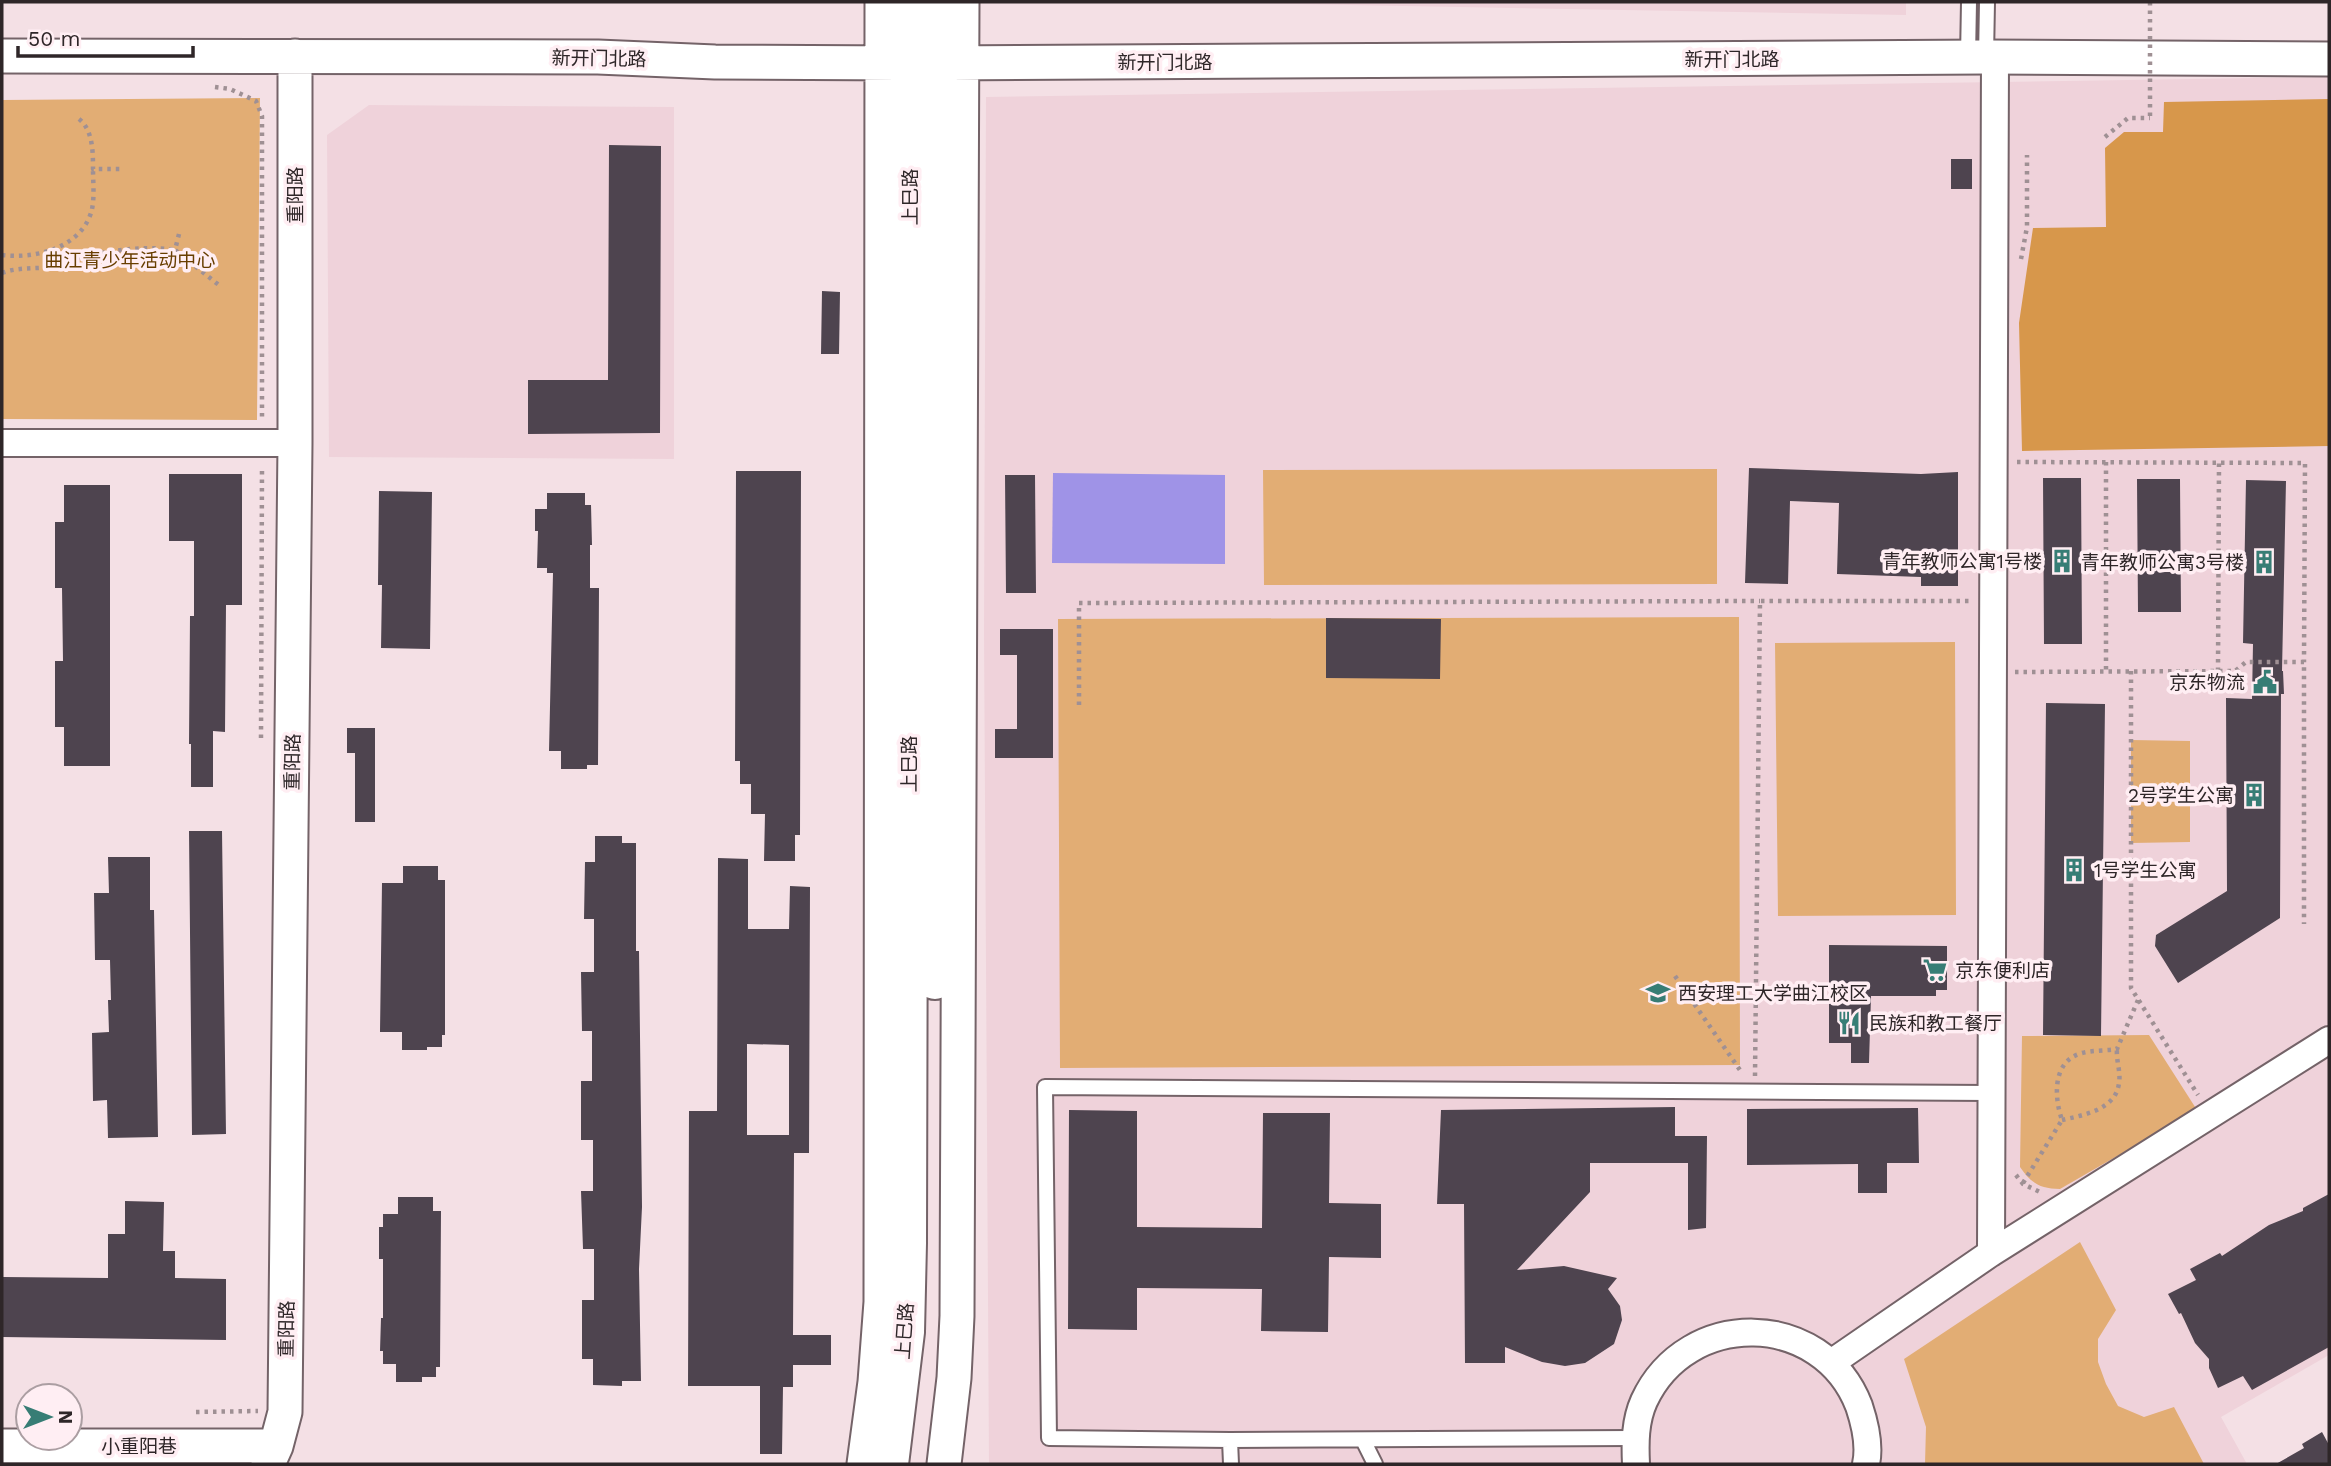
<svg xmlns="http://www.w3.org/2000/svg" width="2331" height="1466" viewBox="0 0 2331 1466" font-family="'Work Sans','Noto Sans SC',sans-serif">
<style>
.built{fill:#efd2da}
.green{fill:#e2ad74}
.forest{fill:#d7974b}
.water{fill:#9f93e7}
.building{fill:#4e444f;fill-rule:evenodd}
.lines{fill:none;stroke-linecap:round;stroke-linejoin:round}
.service-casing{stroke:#746368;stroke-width:18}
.minor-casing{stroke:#746368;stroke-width:30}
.tertiary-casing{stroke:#746368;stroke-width:37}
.secondary-casing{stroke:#746368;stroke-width:42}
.path{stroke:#9f9094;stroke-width:4.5;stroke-dasharray:3.5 5;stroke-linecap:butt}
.service{stroke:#fff;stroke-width:14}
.minor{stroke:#fff;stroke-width:26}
.tertiary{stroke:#fff;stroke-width:33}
.secondary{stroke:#fff;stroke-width:38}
.path-bridge{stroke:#9f9094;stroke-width:4.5;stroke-dasharray:3.5 5;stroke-linecap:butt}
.labels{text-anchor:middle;stroke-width:7;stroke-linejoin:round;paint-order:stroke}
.street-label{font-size:19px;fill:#2e2628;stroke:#ffeef3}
.park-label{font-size:19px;fill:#683e00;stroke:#ffeef3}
.poi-label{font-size:19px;fill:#2e2628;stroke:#ffeef3;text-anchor:end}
</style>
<rect width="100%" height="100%" fill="#f4e0e5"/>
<path class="built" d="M1183 2H1906V15Z
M2329 77V1355L2221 1417 2247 1464H989L984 632 986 97Z
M369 105 674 107V459L329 457 327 135Z"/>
<path class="green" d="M260 98 257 420 2 419V100Z
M1717 469V584L1264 585 1263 470Z
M1739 617 1740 1065 1060 1068 1058 619Z
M1955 642 1956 915 1778 916 1775 643Z
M2131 740 2190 741V842L2131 843Z
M2149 1035 2197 1110 2060 1189C2040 1189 2031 1183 2020 1167L2022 1036Z
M2080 1242 2116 1310 2098 1339V1362L2106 1384 2118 1406 2144 1417 2174 1407 2204 1464H1925L1926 1427 1904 1359Z"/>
<path class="forest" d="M2329 99V446L2022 451 2019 323 2033 228 2106 227 2105 148 2124 132H2163L2164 102Z"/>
<path class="water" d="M1053 473 1225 475V564L1052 563Z"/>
<path class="building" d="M609 145 661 146 660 433 528 434V380H608Z
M1951 159H1972V189H1951Z
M822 291 840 292 839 354H821Z
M1749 468 1921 474 1958 472V586H1921V577L1837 574 1839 503 1790 501 1788 584 1745 583Z
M736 471H801L800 835H795V861H764L765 814H751V784H740V761H735Z
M169 474H242V605H226L225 732 213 731V787H191V744H189L190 616H194V541H169Z
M1005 475H1035L1036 593H1006Z
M2043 478H2081L2082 644H2044Z
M2137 479H2180L2181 612H2138Z
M2246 480 2286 481 2282 671H2283L2284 694H2281L2280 918 2178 983 2155 946 2156 935 2227 891 2226 698 2252 699 2253 644 2243 643Z
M64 485H110V766H64V727H55V661H63L62 588H55V522H64Z
M379 491 432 492 430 649 381 648 382 585H378Z
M547 493H585V505H591L592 545H590V588H599L598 765H587V769H561V751H549L553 573H547V568H537L538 531H535V509H547Z
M1326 618 1441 619 1440 679 1326 678Z
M1000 629H1053V758H995V729H1017V655H1000Z
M2046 703 2105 704 2101 1036 2043 1035Z
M347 728H375V822H355V753H347Z
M189 831H222L226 1134 192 1135Z
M595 836H622V843H636V951H639L642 1207 639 1269 641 1381H622V1386L593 1385V1359H582V1300H594V1249H583L581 1191H593V1140H581V1081H592V1031H582L581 972H594V919H584L585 862H595Z
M108 857H150V910H154L158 1137 108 1138 107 1100 93 1101 92 1033 109 1032 108 1000H111L110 960H95L94 893H109Z
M718 858 748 859V929H789L790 886 810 887 809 1153H794L793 1335H831V1365H793V1387H783L782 1454H760V1386H688L689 1111H717ZM747 1044 789 1045V1135H747Z
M403 866H438V880H445V1035H442V1047H427V1050H402V1032H380L382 883H403Z
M1829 945 1947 946V990H1936V996H1871L1869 1063H1851V1043H1829Z
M1675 1107V1136H1707L1706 1228 1688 1230V1163H1590V1192L1517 1270 1564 1266 1617 1278 1608 1289 1620 1306 1622 1320 1614 1344 1585 1363 1565 1366 1542 1362 1505 1347V1363H1465L1464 1204H1437L1441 1110Z
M1918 1108 1919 1163H1887V1193H1858V1164L1747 1165V1109Z
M1069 1110 1137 1111V1227L1262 1228 1263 1113H1330L1329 1203 1381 1204V1258L1329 1257 1328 1332 1261 1331 1262 1289 1137 1288V1330L1068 1329Z
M2329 1194V1347L2252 1390 2243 1376 2218 1388 2209 1368V1359L2195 1343 2181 1313 2179 1314 2168 1294 2196 1280 2190 1269 2220 1253 2222 1256 2269 1225 2303 1211V1208Z
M398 1197H433V1211H441L440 1367H436V1377H422V1382H396V1364H383V1351H380L381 1318H383V1259H379V1227H383V1214H398Z
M125 1201 164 1202 163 1251H175V1278L226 1279V1340L2 1337 3 1277 108 1278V1234H125Z
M2322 1432 2329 1445V1464H2276L2304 1448 2302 1444Z"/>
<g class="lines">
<g class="service-casing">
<path id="service" d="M1968 57 1969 2
M1986 57 1987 2
M1230 1440 1049 1438 1045 1087 1991 1093
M1363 1440 1375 1464
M1231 1464 1230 1440 1634 1438"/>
</g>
<g class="minor-casing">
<path id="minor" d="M2 443H295
M1991 1253 1995 57
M1831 1363 1991 1253 2329 1040
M1636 1464C1635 1443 1635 1421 1644 1401 1687 1308 1822 1310 1859 1406 1865 1424 1870 1446 1866 1464"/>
</g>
<g class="tertiary-casing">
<path id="tertiary" d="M2 56 598 57 715 62 905 63
M942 63 1986 57 2329 59
M2 1446H276
M268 1464 276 1446 285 1412 295 443V56
M864 1464 875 1382 881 1302 882 2
M944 1464 954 1378 957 1316 962 2"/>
</g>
<g class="secondary-casing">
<path id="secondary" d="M935 980 938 2
M889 1464 905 1332 907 1243 910 2"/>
</g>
<path class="path" d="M215 87 230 89 256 101 262 116V419
M79 119C93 130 93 152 93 169H120
M2105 137 2128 118H2150
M179 234 175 250 220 286
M2 255C34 259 79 249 91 213 95 200 93 183 93 169
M2021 259 2027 227V155
M2 273C18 267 34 269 51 267 60 265 68 260 77 258 108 251 143 245 175 250
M2017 462 2305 463 2304 662
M2106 462V671
M2131 671V988L2198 1095
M2218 671 2219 462
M2015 672 2235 671 2246 662H2304V924
M1079 705V603L1760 601
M261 738 262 467
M1675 976 1742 1073
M1755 1076 1760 601H1972
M2062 1120C2083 1115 2116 1110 2119 1083 2121 1072 2116 1061 2117 1049
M2016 1175 2023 1184 2042 1193
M2023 1183 2062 1120C2054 1097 2052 1061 2082 1053 2093 1050 2106 1051 2117 1049L2138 1000
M196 1412 258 1411"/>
<use href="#service" class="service"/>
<use href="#minor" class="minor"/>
<use href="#tertiary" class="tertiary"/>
<use href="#secondary" class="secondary"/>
<path class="path-bridge" d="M2150 2V118"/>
</g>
<defs>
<g id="building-bare" transform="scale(1.89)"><path d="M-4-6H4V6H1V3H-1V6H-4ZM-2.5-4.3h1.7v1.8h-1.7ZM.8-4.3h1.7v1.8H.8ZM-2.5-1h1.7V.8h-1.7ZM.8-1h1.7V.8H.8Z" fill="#377d75" stroke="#ffeef3" stroke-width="2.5" paint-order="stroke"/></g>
<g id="civic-bare" transform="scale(1.89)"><path d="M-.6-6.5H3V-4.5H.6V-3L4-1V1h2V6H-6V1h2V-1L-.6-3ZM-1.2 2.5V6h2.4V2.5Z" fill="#377d75" stroke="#ffeef3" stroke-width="2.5" paint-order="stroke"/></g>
<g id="supermarket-bare" transform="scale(1.89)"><path d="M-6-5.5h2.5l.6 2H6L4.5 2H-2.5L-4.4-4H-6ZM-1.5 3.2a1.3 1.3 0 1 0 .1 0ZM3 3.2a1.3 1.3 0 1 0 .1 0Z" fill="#377d75" stroke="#ffeef3" stroke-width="2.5" paint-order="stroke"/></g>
<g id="university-bare" transform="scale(1.89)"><path d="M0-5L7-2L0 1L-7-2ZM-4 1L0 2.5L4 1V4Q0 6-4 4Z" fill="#377d75" stroke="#ffeef3" stroke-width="2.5" paint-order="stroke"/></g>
<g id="restaurant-bare" transform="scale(1.89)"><path d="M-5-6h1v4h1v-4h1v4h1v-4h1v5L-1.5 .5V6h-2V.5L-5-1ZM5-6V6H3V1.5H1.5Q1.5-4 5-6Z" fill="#377d75" stroke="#ffeef3" stroke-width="2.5" paint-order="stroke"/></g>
</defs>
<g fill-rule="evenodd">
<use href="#building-bare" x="2062" y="561"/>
<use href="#building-bare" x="2264" y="562"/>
<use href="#civic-bare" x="2265" y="682"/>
<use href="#building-bare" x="2254" y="795"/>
<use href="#building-bare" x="2074" y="870"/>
<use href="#supermarket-bare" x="1935" y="970"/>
<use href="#university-bare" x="1658" y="993"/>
<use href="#restaurant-bare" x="1849" y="1023"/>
</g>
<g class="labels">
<g class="street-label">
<text transform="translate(599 58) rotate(1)" y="7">新开门北路</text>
<text x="1732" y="66">新开门北路</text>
<text x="1165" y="69">新开门北路</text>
<text transform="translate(295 195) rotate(-90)" y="7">重阳路</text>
<text transform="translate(910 197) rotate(-90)" y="7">上巳路</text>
<text transform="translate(292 762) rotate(-89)" y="7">重阳路</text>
<text transform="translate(909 764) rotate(-90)" y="7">上巳路</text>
<text transform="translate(286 1329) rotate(-89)" y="7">重阳路</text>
<text transform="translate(904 1331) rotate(-86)" y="7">上巳路</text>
<text x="139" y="1453">小重阳巷</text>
</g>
<g class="park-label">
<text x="130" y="267">曲江青少年活动中心</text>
</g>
<g class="poi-label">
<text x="2042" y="568">青年教师公寓1号楼</text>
<text x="2244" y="569">青年教师公寓3号楼</text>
<text x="2245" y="689">京东物流</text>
<text x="2234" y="802">2号学生公寓</text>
<text x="2094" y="877" text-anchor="start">1号学生公寓</text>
<text x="1955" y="977" text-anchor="start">京东便利店</text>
<text x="1678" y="1000" text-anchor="start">西安理工大学曲江校区</text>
<text x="1869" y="1030" text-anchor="start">民族和教工餐厅</text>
</g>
</g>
<rect width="2331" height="1466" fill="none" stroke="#2e2628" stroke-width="7"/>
<g transform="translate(49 1417) rotate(90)"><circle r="33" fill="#ffeef3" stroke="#ab9ea2" stroke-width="2"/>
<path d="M0-5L12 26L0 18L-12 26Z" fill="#377d75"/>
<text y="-10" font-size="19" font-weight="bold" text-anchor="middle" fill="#2e2628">N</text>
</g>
<path d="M18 46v10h175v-10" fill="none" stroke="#2e2628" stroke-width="3.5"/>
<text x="28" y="46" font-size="21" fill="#2e2628" stroke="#ffeef3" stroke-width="5" paint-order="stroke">50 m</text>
</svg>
